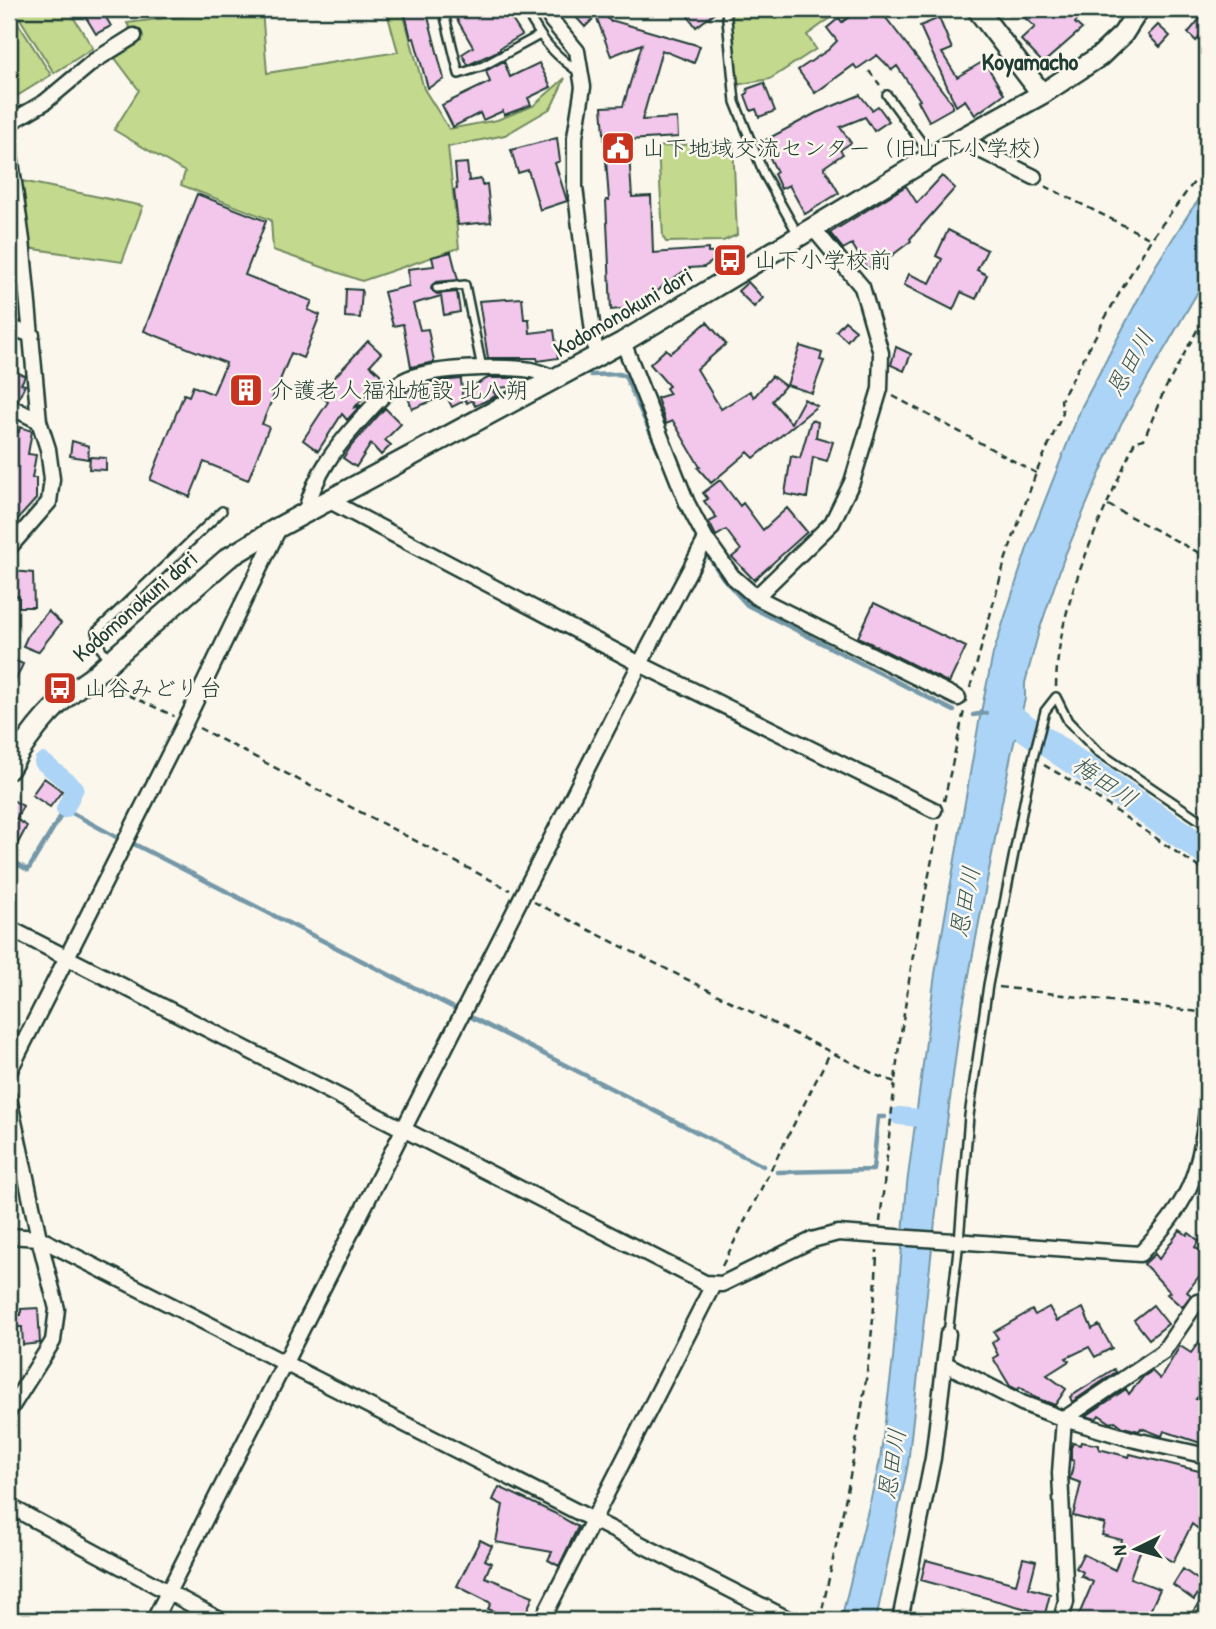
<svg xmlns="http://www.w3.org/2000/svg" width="1216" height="1629" viewBox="0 0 1216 1629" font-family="'Patrick Hand','Klee One',sans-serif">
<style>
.green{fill:#c3d98e;stroke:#718b61;stroke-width:2}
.water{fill:#acd4f6;stroke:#7498a8;stroke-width:2}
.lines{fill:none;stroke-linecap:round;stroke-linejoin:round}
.stream{stroke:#7498a8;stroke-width:4.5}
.canal{stroke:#acd4f6;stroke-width:18}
.river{stroke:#acd4f6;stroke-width:28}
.building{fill:#f3c6ec;stroke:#1f3d34;stroke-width:2}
.lane-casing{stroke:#1f3d34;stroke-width:12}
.street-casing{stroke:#1f3d34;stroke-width:19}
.secondary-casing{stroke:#1f3d34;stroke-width:24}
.path{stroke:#1f3d34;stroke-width:2.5;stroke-dasharray:7 5;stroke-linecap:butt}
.lane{stroke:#fbf7ec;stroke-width:7}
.street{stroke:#fbf7ec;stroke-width:14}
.secondary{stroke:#fbf7ec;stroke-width:19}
.labels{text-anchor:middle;stroke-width:5;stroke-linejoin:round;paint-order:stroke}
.poi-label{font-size:23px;fill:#1f3d34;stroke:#fbf7ec;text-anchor:start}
.street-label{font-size:23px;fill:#1f3d34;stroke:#fbf7ec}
.neighbourhood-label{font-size:24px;font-weight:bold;fill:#1f3d34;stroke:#fbf7ec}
.water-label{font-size:24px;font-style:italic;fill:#3b5b5b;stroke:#fbf7ec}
</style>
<rect width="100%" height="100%" fill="#fbf7ec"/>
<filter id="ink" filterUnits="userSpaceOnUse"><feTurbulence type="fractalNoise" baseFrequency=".0143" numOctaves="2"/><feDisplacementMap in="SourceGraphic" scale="14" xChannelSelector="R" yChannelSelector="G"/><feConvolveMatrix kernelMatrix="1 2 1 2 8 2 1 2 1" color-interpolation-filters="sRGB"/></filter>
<g filter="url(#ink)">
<path class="green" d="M9 9 51 75 12 99 9 93Z
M14 9H68L93 48 54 73Z
M237 9H262L267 73 398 52 386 9H402L424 89 449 129 497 120 533 106 565 78 551 108 505 135 448 147 459 248 362 281 273 250 271 220 181 185 185 172 114 130 139 90 115 58 138 44 127 23Z
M726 9H843L807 35 816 49 770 79 735 85Z
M733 141 737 235 723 241 666 242 663 237 658 147Z
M17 180 143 206 122 262 28 248Z"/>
<path class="water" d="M1207 190V276L1121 424 1065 555 1039 631 1025 683V699L1011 755 960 1022 940 1176 908 1464 876 1620H841L880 1461 893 1359 907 1184 935 974 979 722 993 654 1031 536 1082 406 1156 265 1191 210Z"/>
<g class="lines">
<path class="stream" d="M591 375 619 374 625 376 661 456
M709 557 723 578 747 605 954 711
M973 715 986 713
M132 843 458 1010
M9 859 28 870 65 809 118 838
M467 1015 763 1166
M777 1172 873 1170 878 1117H885"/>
<path class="canal" d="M43 762 75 788 65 809
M899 1116 931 1119"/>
<path class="river" d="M1002 712 1207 852"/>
</g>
<path class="building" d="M81 9H101L111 26 96 34Z
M404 9H426L444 79 428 88 414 38 411 39Z
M451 9H505L522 35 500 48V50L468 65 462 54 473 47Z
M580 9H604L601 11 611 22 614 21 700 46 694 63 662 50 642 120 677 118 678 137 628 140 632 197 651 196 653 253 708 249V253L727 252 704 267 689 268 665 284 641 307 611 310 606 200H609L602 107 623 106 642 44 611 56 596 16 585 27 574 15Z
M683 9H720L696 27Z
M868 9H879L952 103V108L929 121 918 101 920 100 897 66 892 70 877 55 857 69 854 65 815 93 798 70 828 50 837 41 827 28 839 18 842 22 856 12 859 16Z
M1015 9H1086L1075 23 1082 29 1043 63 1021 40 1035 27Z
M1207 10V29L1196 41 1188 33Z
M939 18 952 49 942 53 957 77 984 61 1004 94 975 115 965 100 956 106 920 26Z
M1158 25 1170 36 1160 47 1148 35Z
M504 61 510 77 539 63 551 87 528 98 531 105 504 115 503 111 483 120 480 113 453 127 442 105 490 82 486 71Z
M764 83 775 111 759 117 756 109 751 111 745 95 748 93 747 89Z
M860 95 872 110 878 106 889 121 874 131 865 117 840 127 851 143 840 150 843 154 824 167 839 193 805 214 789 185 781 189 774 174 777 172 762 142 816 113Z
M557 138 560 161 555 163 567 201 540 210 528 170 518 173 511 150Z
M467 163 469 181 481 179 482 185 487 184 491 222 458 225 454 190 457 189 455 164Z
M942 176 955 188 910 239 911 241 882 263H877L867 269 852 244 843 249 830 233 906 186 917 203Z
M197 194 266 221 245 275 312 301 308 310 320 315 303 358 291 353 262 424 269 427 248 480 204 462 190 497 150 480 184 394 189 396 193 386 213 394 226 363 144 331Z
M948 230 987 250 977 270 987 275 976 299 961 292 953 310 904 285 909 274 930 283 942 259 936 256Z
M451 252 458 280 436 282 432 285 431 289 437 294 457 292 460 312 444 315 441 296 413 304 420 330 428 329 434 362 411 367 403 324 393 326 384 292 409 286 408 269 434 266 432 257Z
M748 282 763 298 754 307 738 291Z
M346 289 362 290 360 318 345 317Z
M522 298 524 319H529L530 333 554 330 558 358 538 361 537 358H488L479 301Z
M845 321 856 330 847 341 836 331Z
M707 322 726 344 697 369 721 409 750 391 754 397 772 376 785 386 772 401 791 423 804 399 817 406 754 458 748 452 711 483 698 468 700 467 673 421 666 424 657 398 670 394 666 388 669 386 650 364 666 349 670 353 676 349Z
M368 341 381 353 370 365 380 374V379L355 407 361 405 347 420 342 414 318 451 303 440 328 402 319 394Z
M800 346 822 353 820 360 824 361 812 393 787 385Z
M896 347 911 354 904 371 891 365Z
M9 368 25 376 21 384 25 385 18 400 9 396Z
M488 378H514L515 386 492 389 496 396 475 406 472 400 467 403 462 394V402L452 407 446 395 412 409 406 391 431 382 461 379 462 392Z
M385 408 401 424 385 440 391 445 381 455 371 444 356 467 343 458 352 445Z
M811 420 818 422 816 437 833 442 827 461 813 457 807 498 785 494 791 456 800 458Z
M20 427 32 431 28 454 36 455 32 478H36V499L9 529 12 467 9 466V461L16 431 19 432Z
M72 441 89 446 88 459 70 456Z
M90 457 106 458V470L89 469Z
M720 480 740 506 743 503 763 530 787 508 807 532 754 580 732 557 741 550 726 530 716 536 709 522 717 518 704 501 708 499 703 493Z
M13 571 33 573 34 607H19V596L12 595Z
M874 603 966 647 949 683 858 637Z
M48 611 61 623 38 652 23 646 28 635Z
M9 658 23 664 9 695Z
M44 778 62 791 50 807 32 795Z
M9 798 23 806 16 819 27 826 9 860Z
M1180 1230 1187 1235 1189 1233 1199 1241 1195 1247 1207 1257V1266L1187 1292 1191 1295 1182 1307 1167 1294 1170 1292 1144 1264 1155 1254 1159 1259Z
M1153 1305 1168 1324 1149 1339 1134 1320Z
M1049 1307 1057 1321 1083 1308 1092 1329 1099 1325 1112 1348 1095 1357 1089 1347 1066 1358 1069 1361 1047 1375 1066 1389 1055 1405 1036 1398 1020 1387 1018 1390 1010 1386 993 1358 998 1355 992 1343 998 1338 994 1332 1032 1310 1035 1315Z
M38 1308 40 1343 23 1345 22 1327H9V1315H21V1309Z
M1207 1331V1388L1196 1399 1207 1402V1445L1164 1431 1162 1436 1141 1428 1139 1431 1123 1427 1115 1421 1111 1423 1099 1415 1096 1419 1086 1416 1126 1389 1129 1394 1143 1377 1152 1371 1160 1379 1180 1346 1191 1353Z
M1114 1369 1116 1372 1072 1402 1070 1397Z
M1081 1442 1099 1445V1449L1129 1457 1130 1454 1207 1473 1199 1493 1206 1497 1199 1508 1207 1514V1536L1192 1524 1173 1562 1143 1546 1139 1554 1130 1578 1160 1589 1146 1620H1085L1078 1617 1093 1582 1081 1576 1083 1572 1076 1568 1083 1554 1115 1570 1124 1545 1121 1544 1122 1540 1102 1535 1105 1524 1073 1516 1081 1483 1070 1479 1074 1461 1071 1460V1448L1073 1443 1080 1445Z
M499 1487 554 1513 578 1527 559 1566 548 1560 552 1552 496 1542 503 1505 493 1500Z
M480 1540 492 1546 485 1560 491 1563 485 1577 533 1596 523 1620H516L488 1609 491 1603 457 1586Z
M1023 1558 1036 1561 1029 1588 1050 1594 1045 1614 921 1580 926 1560 1016 1584Z
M1183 1569 1204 1584 1194 1600 1173 1585Z"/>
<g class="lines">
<g class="lane-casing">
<path id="lane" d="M443 9 459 74 483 66 540 35
M522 9C531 16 535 28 542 37 552 52 566 63 580 73
M726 9 735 102 764 174 799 236
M271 10 283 9
M887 95 930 154
M437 288 465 285 482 368
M110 658 101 649 96 632 222 511
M948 1334 959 1241 969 1116 988 985 1032 762 1045 711 1056 697 1068 721 1097 751 1207 825"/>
</g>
<g class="street-casing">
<path id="street" d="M546 9 552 21 577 51 583 87 575 137V187L596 356
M9 123 45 102 94 61 134 36
M964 137 982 151 1034 177
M9 147 22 240 39 421 48 449 52 479 49 502 9 548
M9 327 32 335
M623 342 687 503 706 539 732 576 756 597 958 698
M9 406 39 421
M328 500 640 664 934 810
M305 513C316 472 335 448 363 417 375 404 387 390 403 381 428 367 502 366 531 370 540 372 549 376 557 379
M756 597 832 523 852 482 880 389 881 353 862 287 813 228
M9 732 18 753
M9 928 705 1283 722 1284 812 1240 838 1233 1140 1254C1187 1205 1200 1177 1207 1109
M9 1072 186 721 279 528
M9 1098 39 1238 57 1309 53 1341 9 1411
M9 1236 39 1238 790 1620
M946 1364 1022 1403 1064 1419 1131 1439 1207 1456
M9 1506 220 1620
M154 1620 640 664 706 539
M542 1620 713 1285
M900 1620 933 1458 948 1334
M1061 1620 1066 1602 1060 1473 1064 1419 1163 1352 1197 1302 1207 1300
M1197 1620 1207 1607"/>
</g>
<g class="secondary-casing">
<path id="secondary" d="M977 9 1042 94
M9 769C29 734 57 700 91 678L228 558 279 527 623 342 964 137 1042 94 1100 56 1123 34 1139 9"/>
</g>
<path class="path" d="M869 71 880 85
M1045 186 1151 239
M893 396 1036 473
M1108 505 1207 557
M107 685 174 716
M1056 687C1057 601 1102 518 1135 441L1144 439 1164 391 1207 312
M970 688 1005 561 1036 473 1063 413 1061 400 1109 311 1151 239 1207 165
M199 728 510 890
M1044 765 1078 785 1207 873
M944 801 964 711
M534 902 878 1076 895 1082
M999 987 1207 1013
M880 1222 898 1053 912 961 939 824
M722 1266 830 1053
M820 1620C846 1499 874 1375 877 1250"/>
<use href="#lane" class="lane"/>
<use href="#street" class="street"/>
<use href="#secondary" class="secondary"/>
</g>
</g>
<defs>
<g id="civic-square" transform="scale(1.75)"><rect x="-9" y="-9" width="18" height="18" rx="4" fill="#c8321e" stroke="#fbf7ec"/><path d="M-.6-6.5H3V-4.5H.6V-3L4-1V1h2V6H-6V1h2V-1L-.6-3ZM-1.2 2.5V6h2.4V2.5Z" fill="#fff"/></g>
<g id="bus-square" transform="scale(1.75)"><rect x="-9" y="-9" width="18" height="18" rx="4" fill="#c8321e" stroke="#fbf7ec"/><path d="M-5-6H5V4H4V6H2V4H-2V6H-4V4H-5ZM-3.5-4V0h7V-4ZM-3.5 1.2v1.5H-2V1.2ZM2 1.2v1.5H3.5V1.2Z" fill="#fff"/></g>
<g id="building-square" transform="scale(1.75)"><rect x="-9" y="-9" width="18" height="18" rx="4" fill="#c8321e" stroke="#fbf7ec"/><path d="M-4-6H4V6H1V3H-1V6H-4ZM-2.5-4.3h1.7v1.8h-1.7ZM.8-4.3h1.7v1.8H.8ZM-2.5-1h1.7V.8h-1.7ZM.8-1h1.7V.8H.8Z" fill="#fff"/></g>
</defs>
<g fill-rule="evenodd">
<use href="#civic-square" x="618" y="148"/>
<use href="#bus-square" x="730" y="260"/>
<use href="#building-square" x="246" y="390"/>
<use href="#bus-square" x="60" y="688"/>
</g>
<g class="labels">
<g class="poi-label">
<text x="642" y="156">山下地域交流センター（旧山下小学校）</text>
<text x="754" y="268">山下小学校前</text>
<text x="270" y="398">介護老人福祉施設 北八朔</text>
<text x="84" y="696">山谷みどり台</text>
</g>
<g class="street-label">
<text transform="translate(623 312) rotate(-30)" y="8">Kodomonokuni dori</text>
<text transform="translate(135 606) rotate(-41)" y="8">Kodomonokuni dori</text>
</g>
<g class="neighbourhood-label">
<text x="1030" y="70">Koyamacho</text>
</g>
<g class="water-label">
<text transform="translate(1130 363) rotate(-61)" y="8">恩田川</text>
<text transform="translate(1105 782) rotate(34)" y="8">梅田川</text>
<text transform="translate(965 902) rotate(-79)" y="8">恩田川</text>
<text transform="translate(892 1464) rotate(-81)" y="8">恩田川</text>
</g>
</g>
<rect width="1216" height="1629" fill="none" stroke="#fbf7ec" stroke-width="35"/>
<rect x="18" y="18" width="1181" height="1594" fill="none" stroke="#1f3d34" stroke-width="2.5" filter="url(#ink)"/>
<g transform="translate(1136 1549) rotate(265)" stroke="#fbf7ec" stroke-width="5" paint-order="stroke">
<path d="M0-5L12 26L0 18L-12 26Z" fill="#1f3d34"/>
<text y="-10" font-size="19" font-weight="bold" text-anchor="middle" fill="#1f3d34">N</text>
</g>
</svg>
